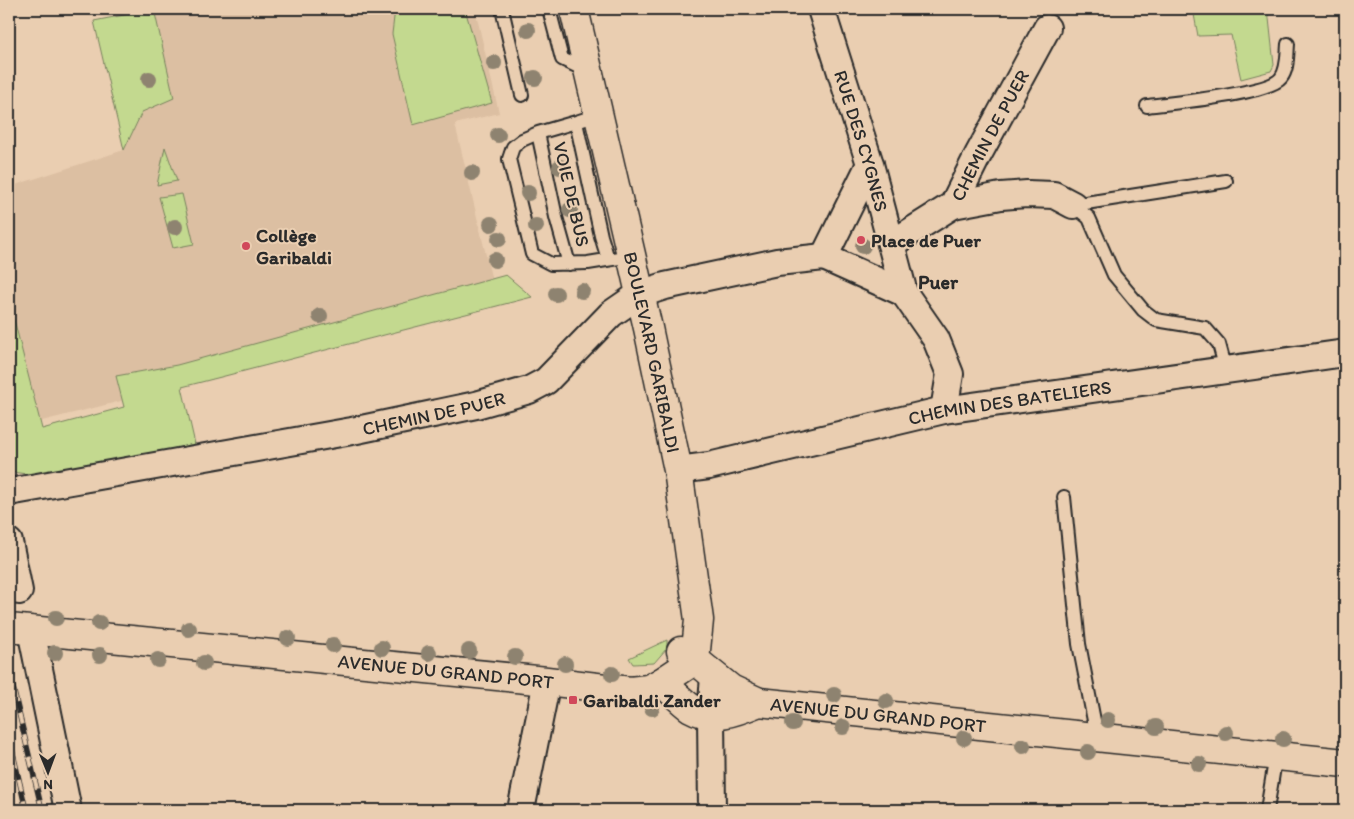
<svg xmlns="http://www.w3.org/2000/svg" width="1354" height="819" viewBox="0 0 1354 819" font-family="Itim,sans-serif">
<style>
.built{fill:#dcbfa2}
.green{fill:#c3d98f;stroke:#77825d}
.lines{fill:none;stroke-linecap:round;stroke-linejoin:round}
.lane-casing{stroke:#2b2b2b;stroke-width:16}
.street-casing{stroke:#2b2b2b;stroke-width:30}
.secondary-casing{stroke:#2b2b2b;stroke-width:31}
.lane{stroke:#eaceb1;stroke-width:12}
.street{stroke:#eaceb1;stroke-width:26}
.secondary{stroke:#eaceb1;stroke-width:28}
.rail-casing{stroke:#2b2b2b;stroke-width:5.5}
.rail{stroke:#eaceb1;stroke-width:4;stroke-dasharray:11;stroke-linecap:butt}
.tree{fill:#8e8370}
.poi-dot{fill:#d1495b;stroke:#eaceb1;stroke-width:2}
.labels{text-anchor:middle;stroke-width:4;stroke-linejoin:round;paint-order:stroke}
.street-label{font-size:19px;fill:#2b2b2b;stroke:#eaceb1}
.poi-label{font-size:19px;font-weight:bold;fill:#2b2b2b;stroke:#eaceb1;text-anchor:start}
.neighbourhood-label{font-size:20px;font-weight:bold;fill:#2b2b2b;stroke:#eaceb1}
</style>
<rect width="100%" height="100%" fill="#eaceb1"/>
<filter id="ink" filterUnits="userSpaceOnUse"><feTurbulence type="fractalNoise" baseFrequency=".02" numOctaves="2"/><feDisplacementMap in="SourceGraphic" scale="10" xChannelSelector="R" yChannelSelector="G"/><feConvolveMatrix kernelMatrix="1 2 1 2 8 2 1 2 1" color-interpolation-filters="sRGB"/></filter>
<g filter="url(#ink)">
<path class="built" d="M139 9H475L499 113 455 124 498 306 26 425 9 351V187L124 150 114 18Z"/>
<path class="green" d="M154 9 174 98 142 112 124 150 94 21Z
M395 9H465L492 103 413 125 392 34Z
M1193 9H1268L1274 65 1271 71 1241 79 1231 35 1198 36Z
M165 147 177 181 157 185Z
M182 194 194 244 173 248 159 197Z
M506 275 532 297 182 387 195 444 43 476 11 472 9 462V300L42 429 124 407 116 376 177 365Z
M667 640V648L654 663 633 664 629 658Z"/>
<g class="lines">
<g class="lane-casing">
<path id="lane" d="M502 9 522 95
M549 9 562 59 587 71
M1147 106C1171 103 1269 94 1281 78 1288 69 1287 55 1288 44
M598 115 576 122 538 133 522 140 513 147 509 159 532 254 551 264 588 263 631 256
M576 122 601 236 608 259
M538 133 556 217 569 264
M1073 205 1089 218 1114 275 1143 310 1156 320 1205 328 1219 344 1226 370
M1073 205 1226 181
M1064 497 1079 644 1097 736
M1267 810 1276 755"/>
</g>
<g class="street-casing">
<g id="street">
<path id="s1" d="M821 9 870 164 904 293 936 339 950 374 944 410"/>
<path d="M953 205 1001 196 1027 194 1054 195 1073 205"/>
<path id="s2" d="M891 244 953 205 978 155 1047 28"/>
<path d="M824 257 870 164"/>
<path d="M824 257 904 293"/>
<path id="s3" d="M678 470 709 466 944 410 1345 353"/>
<path id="s4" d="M9 492 352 431 476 405 529 390 546 381 611 314 640 294 665 286 777 262 824 257"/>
<path d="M9 542 19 591"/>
<path d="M31 630 68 810"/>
<path d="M521 810 547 681"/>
<path d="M712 810 711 716 714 676"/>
</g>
</g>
<g class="secondary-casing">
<g id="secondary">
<path id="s5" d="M574 9 648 328 678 470 699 620 695 660"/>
<path id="s6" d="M9 628 547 681 630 691 648 689 662 682 695 660"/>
<path d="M681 651 695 660 731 689 759 702"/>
<path id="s7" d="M662 682C671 690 682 702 691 708 714 721 737 711 759 702L1345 763"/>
</g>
</g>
<use href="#lane" class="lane"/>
<use href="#street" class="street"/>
<use href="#secondary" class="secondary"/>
<g class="rail-casing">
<path id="rail" d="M9 671 42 810
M9 736 26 810"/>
</g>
<use href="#rail" class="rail"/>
</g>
<g class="tree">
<circle cx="528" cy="30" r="8"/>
<circle cx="494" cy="63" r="8"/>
<circle cx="535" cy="78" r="8"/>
<circle cx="149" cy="79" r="8"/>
<circle cx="498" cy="135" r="8"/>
<circle cx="560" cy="167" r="8"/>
<circle cx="472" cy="173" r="8"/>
<circle cx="528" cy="193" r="8"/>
<circle cx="570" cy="210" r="8"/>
<circle cx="491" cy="224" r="8"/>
<circle cx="536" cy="226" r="8"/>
<circle cx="175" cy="227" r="8"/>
<circle cx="499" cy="239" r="8"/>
<circle cx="863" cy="246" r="8"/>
<circle cx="495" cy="260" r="8"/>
<circle cx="582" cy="291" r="8"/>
<circle cx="556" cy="294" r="8"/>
<circle cx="320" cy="316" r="8"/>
<circle cx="56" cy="618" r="8"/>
<circle cx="99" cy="623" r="8"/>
<circle cx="189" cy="629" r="8"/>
<circle cx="288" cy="638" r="8"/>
<circle cx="333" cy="645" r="8"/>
<circle cx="382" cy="648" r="8"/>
<circle cx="469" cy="651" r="8"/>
<circle cx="55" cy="653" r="8"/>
<circle cx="429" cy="653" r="8"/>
<circle cx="100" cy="655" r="8"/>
<circle cx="515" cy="657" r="8"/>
<circle cx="158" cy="660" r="8"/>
<circle cx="204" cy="663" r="8"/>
<circle cx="565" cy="664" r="8"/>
<circle cx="612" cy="674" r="8"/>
<circle cx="834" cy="695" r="8"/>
<circle cx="886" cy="701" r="8"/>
<circle cx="652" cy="708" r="8"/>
<circle cx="1108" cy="720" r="8"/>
<circle cx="793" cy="723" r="8"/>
<circle cx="843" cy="727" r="8"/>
<circle cx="1156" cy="727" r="8"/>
<circle cx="1226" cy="733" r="8"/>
<circle cx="964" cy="738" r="8"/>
<circle cx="1283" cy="739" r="8"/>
<circle cx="1023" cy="746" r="8"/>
<circle cx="1088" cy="752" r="8"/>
<circle cx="1199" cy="764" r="8"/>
</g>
</g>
<g class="poi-dot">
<circle cx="861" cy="240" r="5"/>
<circle cx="246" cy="246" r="5"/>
<rect x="568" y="695" width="10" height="10" rx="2.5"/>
</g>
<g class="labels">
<g class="street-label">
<text dy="7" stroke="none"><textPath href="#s2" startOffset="152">CHEMIN DE PUER</textPath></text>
<text dy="7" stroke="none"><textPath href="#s1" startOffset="138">RUE DES CYGNES</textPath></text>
<text transform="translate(572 194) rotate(77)" y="7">VOIE DE BUS</text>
<text dy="7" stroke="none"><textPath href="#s5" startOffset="352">BOULEVARD GARIBALDI</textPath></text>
<text dy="7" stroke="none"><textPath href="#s3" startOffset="339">CHEMIN DES BATELIERS</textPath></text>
<text dy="7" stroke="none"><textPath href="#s4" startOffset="432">CHEMIN DE PUER</textPath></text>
<text dy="7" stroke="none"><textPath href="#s6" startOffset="439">AVENUE DU GRAND PORT</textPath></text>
<text dy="7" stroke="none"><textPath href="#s7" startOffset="230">AVENUE DU GRAND PORT</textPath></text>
</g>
<g class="poi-label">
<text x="256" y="242">Collège<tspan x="256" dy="22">Garibaldi</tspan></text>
<text x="871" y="247">Place de Puer</text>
<text x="583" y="707">Garibaldi Zander</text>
</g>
<g class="neighbourhood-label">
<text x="938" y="289">Puer</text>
</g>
</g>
<rect width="1354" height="819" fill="none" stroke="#eaceb1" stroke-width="30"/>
<rect x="15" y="15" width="1324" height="789" fill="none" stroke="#2b2b2b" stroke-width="2" filter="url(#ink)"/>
<g transform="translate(48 772) rotate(179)" stroke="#eaceb1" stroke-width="4" paint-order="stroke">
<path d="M0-4L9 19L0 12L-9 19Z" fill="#2b2b2b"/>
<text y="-8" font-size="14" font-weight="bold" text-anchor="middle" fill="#2b2b2b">N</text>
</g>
</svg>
